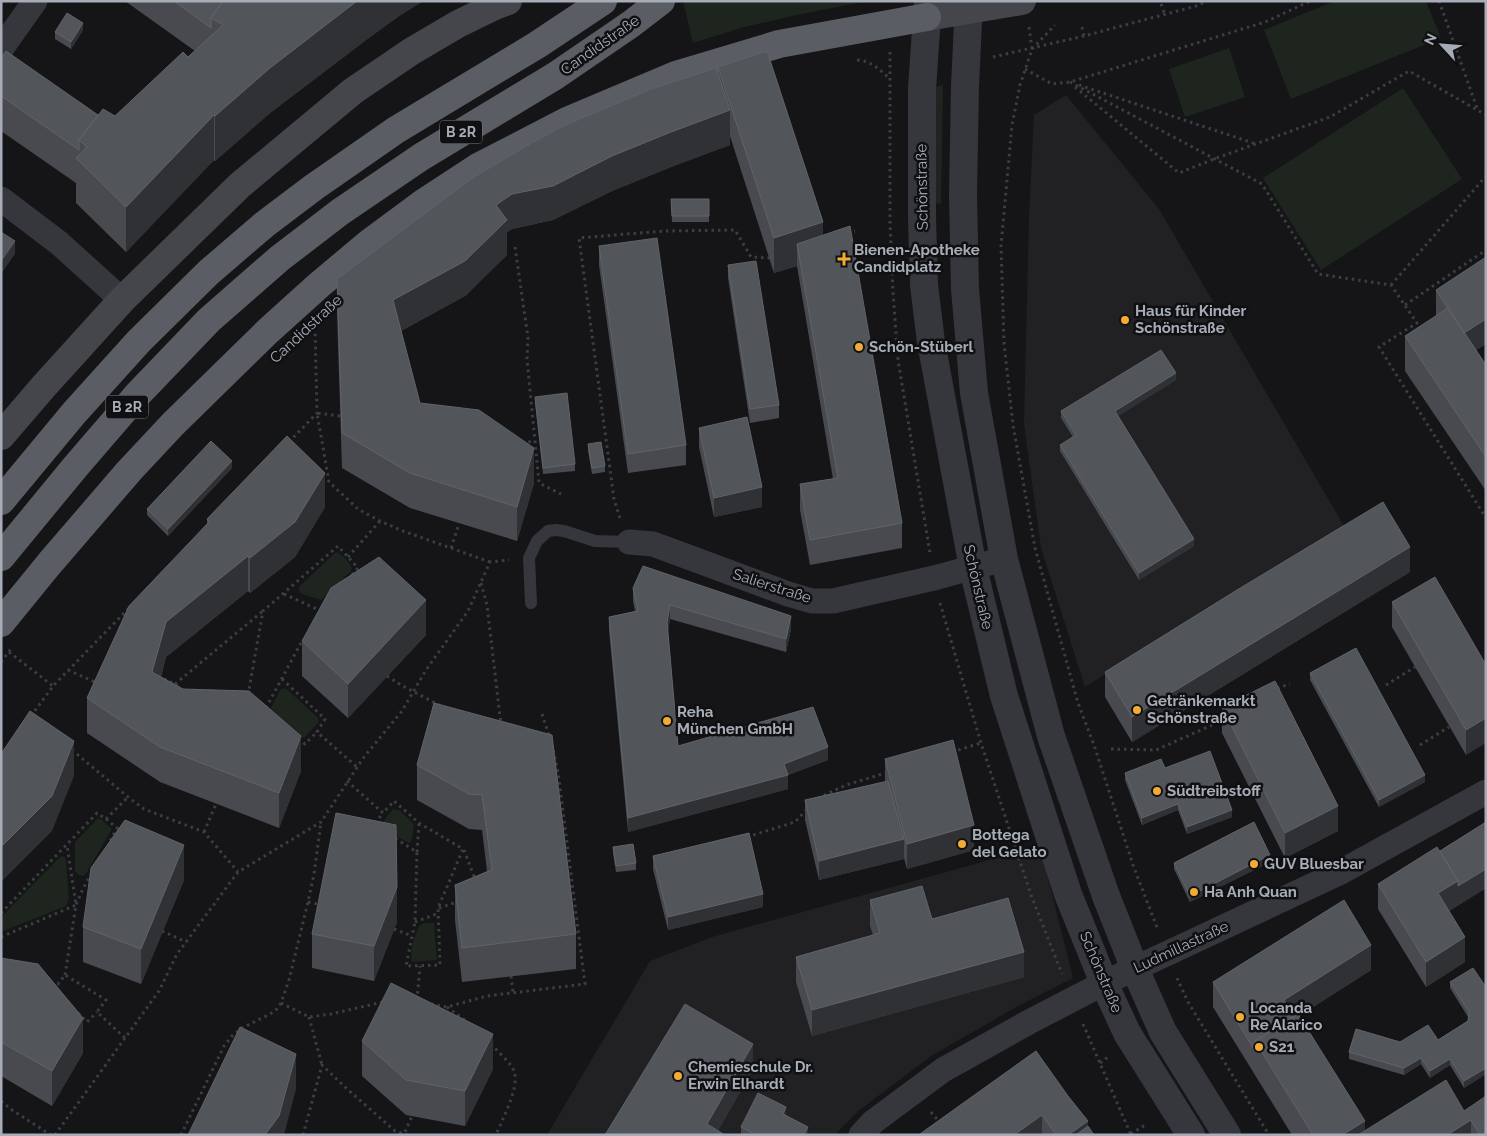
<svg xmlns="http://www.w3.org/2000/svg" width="1487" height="1136" viewBox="0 0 1487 1136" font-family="Raleway,sans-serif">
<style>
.built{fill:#212124}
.green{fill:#1d251e}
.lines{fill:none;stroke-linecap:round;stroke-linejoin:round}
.path{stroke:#3c3e43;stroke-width:3;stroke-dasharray:2.5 4;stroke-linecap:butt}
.service{stroke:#36373c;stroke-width:12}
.minor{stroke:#36373c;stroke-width:25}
.tertiary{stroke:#36373c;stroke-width:28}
.secondary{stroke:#44464c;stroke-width:28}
.trunk{stroke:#5a5d64;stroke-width:28}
.wall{fill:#484a4f}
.shaded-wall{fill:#2f3134}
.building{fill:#52555a;stroke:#606369}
.poi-dot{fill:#f2ac33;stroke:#101012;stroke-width:2}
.labels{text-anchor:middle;stroke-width:5;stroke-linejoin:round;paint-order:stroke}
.shield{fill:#101012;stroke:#7a7e86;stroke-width:1}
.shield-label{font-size:14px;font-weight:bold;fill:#a7adb7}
.street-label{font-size:15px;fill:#a7adb7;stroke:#101012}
.poi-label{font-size:15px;font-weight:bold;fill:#a7adb7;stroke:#101012;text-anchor:start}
</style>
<rect width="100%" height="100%" fill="#151517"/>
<path class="built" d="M1066 95 1159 209 1344 526 1085 687 1041 548 1024 424 1029 216 1034 115Z
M1040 846 1073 978 1018 1006 931 1056 857 1112 835 1135H547L650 961 712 937Z"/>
<path class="green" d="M683 1H867L797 15 744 27 693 43Z
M1335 1H1426L1441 38 1291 99 1264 30Z
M1229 48 1245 97 1185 117 1169 69Z
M943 85 941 204 933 203 934 87Z
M1403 88 1462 179 1321 270 1263 178Z
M336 552C343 554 350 563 352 569L350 572 321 600 302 594 299 591V587Z
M283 688 288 690 318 718 319 722 305 737 303 738 299 737 270 710 280 690Z
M393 809 399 810 414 824 412 840 409 843 383 829 382 823Z
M98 818 102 820 112 829 87 872 84 876 79 875 75 871V842Z
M62 856 65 857 66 861 69 898 66 906 1 932V917L59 858Z
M424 923H434L437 960 412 962C409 954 415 932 420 925Z"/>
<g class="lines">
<path class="path" d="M1439 1 1477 108
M1161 4 1165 15
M1029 27 1032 49 1020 85 1012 125 1001 246 1004 343 1013 425 1035 548 1078 703 1094 745 1133 865 1158 930
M1082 27 1084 36
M1032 49 1055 25
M890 52V223L893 292 898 360 930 553
M993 57 1084 36 1196 6 1207 1
M857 60C871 61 879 69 889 78
M1025 69 1052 84 1070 82 1265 22 1310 1
M1070 82 1262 184 1318 274 1391 285 1417 323 1379 347 1486 518
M1079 85 1256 144
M1075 87 1179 173 1214 159 1330 117 1409 71 1486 115
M848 233 855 231
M515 247 528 338 527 359 539 483 561 494
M1391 285 1486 176
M1405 305 1486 250
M340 416 317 413 329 482 358 509 380 521 403 531 490 562
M289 442 317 413 315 327
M522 443 535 441
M620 518 614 499 579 238 664 231 735 230 751 257 770 258
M451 548 459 524
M348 557 380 521
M481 583 487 605 501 725
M284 594 323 612
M940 603 981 743 1031 895 1062 974
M9 652 53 686
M1 662 11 649
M68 670 97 683
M387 676 401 685 439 705
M164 679 175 684 178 687
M282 679 325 719 317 732 357 767
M175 684 263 611
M1386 685 1415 667
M1277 688 1290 684
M248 695 263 611 338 546 358 568 352 575
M266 708 303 639
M542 714 550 738
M31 716 53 686 129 608
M298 739 305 744 317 732
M1420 745 1449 727
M1111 749 1156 750 1210 726 1224 718
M72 750 128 797 144 809 204 832 238 872
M952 752 981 743
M347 781 383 813 394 801 419 823 463 849 438 908 440 965 406 966 415 922 417 852 393 837
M818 798 846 785 889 772
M106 819 117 828 108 845
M375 823 383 813
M204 832 216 804
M747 837 795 822 808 808
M464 850 475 879
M417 852 419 823
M308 902 322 905
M439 908 457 902
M1 913 97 813 106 819 128 797
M415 922 439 913
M394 929 412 936
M162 931 186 942
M1 937 76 905 67 845
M65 975 76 905 82 891 92 872
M511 976 513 992
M1177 978 1188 1002 1269 1135
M51 983 58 984 65 975 106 1000 97 1012 125 1038
M417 1000 420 966
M281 1003 309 1017 331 1014 383 1002
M431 1004 447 1007 487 996 585 984 558 772 553 749
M447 1007 466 1021
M78 1013 87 1022 97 1012
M309 1017 322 1065
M1083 1024 1131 1135
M491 1044C497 1051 511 1063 514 1071 520 1088 502 1119 496 1135
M1100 1063 1108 1057
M1 1101 12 1110 51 1135
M931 1112 941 1124
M1131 1134 1145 1125
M55 1135 159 991 177 954 238 872 321 822 364 757 402 711 426 670 468 611 490 562 509 560
M181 1135 224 1046 232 1036 242 1028 270 1014 277 1009 281 1003 289 980 308 902 314 874 321 822
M303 1135 322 1065 346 1088 395 1131 404 1134 403 1135
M408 1135 404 1134 412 1116"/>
<path class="service" d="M531 603 529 558 537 541 548 531 556 530 564 531 595 541 629 542"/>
<path class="minor" d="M1 49 35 1
M1 199 59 243 122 300
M629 542 653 544 788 594 812 601H833L934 578 1004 559
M861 1135 873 1122 943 1070 1029 1022 1104 983 1339 873 1486 792"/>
<path class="tertiary" d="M928 1 922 89V217L924 285 931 342 973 568 1004 696 1068 894 1104 983 1127 1033 1191 1135
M969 1 965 86 963 194 965 289 974 393 1004 559 1051 736 1106 896 1135 969 1163 1032 1227 1135"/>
<path class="secondary" d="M927 17 1022 1
M1 436 44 386 122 300 240 185 353 91 412 51 458 24 497 5 508 1"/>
<path class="trunk" d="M1 501 74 413 139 341 209 272 265 224 314 187 396 130 537 45 603 1
M1 557 76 466 138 394 209 320 280 258 340 212 421 157 555 76 631 24 661 1
M1 623 49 564 129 471 173 424 268 331 319 285 369 243 423 203 478 167 567 121 676 75 779 44 927 17"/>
</g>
<path class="wall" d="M125 1H423L399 16 370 37 270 113 215 161 214 160 126 252 76 203V183L1 131V58L98 115 115 116 195 51Z
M83 30 71 49 55 39V32Z
M718 67 823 235 902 523V548L810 565 800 510V484L833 479 797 266 774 273 730 136V145L671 167 612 191 553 220 512 229 507 232V255L465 296 401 331 420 403 534 483 517 541 410 508 342 468 337 314V279L718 75Z
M671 199H709V222H672Z
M599 246 686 445V465L628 473 599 265Z
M728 265 779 405V418L750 423 728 278Z
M1436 290 1486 344 1476 350 1486 365V491L1405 371V336L1436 316Z
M1176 380 1118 416 1194 546 1139 580 1060 451V445L1073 437 1061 418V411Z
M535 397 575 464V471L543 474 535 403Z
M699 428 762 507 714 517 699 447Z
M588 444 605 466V472L592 474 588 451Z
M232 468 168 536 147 515V509Z
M325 507 295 557 250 593 248 591 166 657 161 677 301 771 279 828 160 782 87 733V698L207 524V519Z
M1410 572 1132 742 1105 697V672Z
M633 588 791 629 786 652 670 619 668 631 678 746 828 760 788 775V789L628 832 609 630V617L635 611 633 601Z
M1392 602 1486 665 1466 755 1392 627Z
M426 635 348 718 302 676V641Z
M1310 673 1425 782 1379 807 1310 680Z
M434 703 576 934V969L462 982 455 920V885L487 871 482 830 469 829 417 800V765Z
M1222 707 1338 831 1285 858 1222 733Z
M885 759 974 850 907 869 904 858V859L819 880 805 820V800L885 782Z
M1165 768 1232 817 1187 834 1178 810 1142 825 1125 780V773Z
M1486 822V888L1449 911 1465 962 1426 987 1378 909V884L1440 851Z
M613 847 636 863V870L616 872 613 853Z
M653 856 763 907 668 930 653 869Z
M1270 862 1190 902 1174 869V863Z
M184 880 141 984 83 962V927Z
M870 900 932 919 1024 977 812 1036 796 982V957L873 935 870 926Z
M397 922 374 981 312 968V934Z
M1 958 83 1053 52 1106 1 1076Z
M1371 970 1299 1016 1365 1130 1464 1111 1486 1135H1292L1213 1007V982Z
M1450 982 1486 987V1074L1464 1088 1450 1065 1430 1078 1421 1064 1404 1075 1349 1059V1052L1400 1042 1438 1040 1468 1021V1017L1450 988Z
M362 1041 493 1069 465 1126 406 1115 362 1076Z
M1036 1051 1094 1135H920V1134Z
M786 1116 808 1135H741V1127Z"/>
<path class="shaded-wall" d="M357 1H423L399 16 370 37 270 113 215 161V116L270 68Z
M83 23V30L71 49V42Z
M730 110V145L671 167 612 191 553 220 512 229 507 232V255L465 296 393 335V300L496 205 512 194 612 156 671 132Z
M214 115V160L126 252V207Z
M823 222V257L797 244V266L774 273V238Z
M15 241V254L1 274V261Z
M1486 319V344L1464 358V333Z
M1176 373V380L1115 418V411Z
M534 448V483L517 541V507Z
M232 461V468L168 536V529Z
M325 473V507L295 557 250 593V558Z
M762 487V507L714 517V498Z
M1194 539V546L1139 580V573Z
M1410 547V572L1132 742V717Z
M248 556V591L166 657 152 707V672L166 622Z
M426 600V635L348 718V684Z
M670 605V619L667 635V622Z
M791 616V629L786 652V639Z
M1486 718V743L1466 755V730Z
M301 736V771L279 828V793Z
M74 741V776L52 831 1 882V847Z
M828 747V760L788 775V789L628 832V818L784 764Z
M1425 775V782L1379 807V800Z
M1178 804V810L1142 825V818Z
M1338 806V831L1285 858V833Z
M1232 810V817L1187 834V827Z
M974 825V850L907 869V844Z
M904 839V859L819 880V861Z
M184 845V880L141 984V949Z
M1270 855V862L1190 902V896Z
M1486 869V888L1438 918V893L1458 881Z
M397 887V922L374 981V946Z
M763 894V907L668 930V917Z
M1465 937V962L1426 987V962Z
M1371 945V970L1284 1026V1000Z
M1024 952V977L812 1036V1010Z
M83 1018V1053L52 1106V1071Z
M493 1034V1069L465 1126V1091Z
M753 1044V1070L716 1135 707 1124Z
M296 1054V1089L284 1135H265Z
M1421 1058V1064L1404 1075V1068Z
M1450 1059V1065L1430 1078V1071Z
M1486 1068V1074L1464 1088V1081Z
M786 1107V1120L783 1114Z
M1042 1115V1135H1014Z
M1471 1120V1135H1447Z
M1088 1121V1135H1068Z
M1365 1121V1135H1342Z
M808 1127V1135H804Z"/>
<path class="building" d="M174 1H223L211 18V28Z
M223 1H357L270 68 215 116 214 115 126 207 76 158 87 147 79 140 103 109 115 116 183 52 188 57 223 25 211 18Z
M67 13 83 23 71 42 55 32Z
M6 51 98 115 79 140V150L1 96V58Z
M767 51 823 222 774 238 718 67Z
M716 68 730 110 671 132 612 156 553 186 512 194 496 205 507 220 465 261 393 300 420 403 479 410 534 448 517 507 410 473 342 433 337 279 474 177 530 144 563 126 651 89Z
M671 199H709V216H672Z
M850 226 902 523 810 540 800 484 838 478 797 244Z
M1 232 15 241 1 261Z
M657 238 686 445 628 454 599 246Z
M1486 257V319L1464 333 1436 290Z
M756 261 779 405 750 409 728 265Z
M1448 308 1486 365V457L1405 336Z
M1161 350 1176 373 1115 411 1194 539 1139 573 1060 445 1076 435 1061 411Z
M567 393 575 464 543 468 535 397Z
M747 417 762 487 714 498 699 428Z
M287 436 325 473 295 522 250 558 248 556 166 622 152 672 183 689 249 691 301 736 279 793 160 747 87 698 129 606 209 522 207 519Z
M211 441 232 461 168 529 147 509Z
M601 442 605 466 592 468 588 444Z
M1383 502 1410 547 1132 717 1105 672 1237 590Z
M379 557 426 600 348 684 302 641 331 588Z
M643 566 791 616 786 639 670 605 667 622 678 746 813 707 828 747 784 764 788 775 628 818 609 617 638 611 633 588Z
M1435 577 1486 665V718L1466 730 1392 602Z
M1356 648 1425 775 1379 800 1310 673Z
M1275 681 1338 806 1285 833 1222 707Z
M434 703 552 735 576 934 462 948 455 885 492 870 482 795 469 794 417 765Z
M30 711 74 741 52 796 1 847V754Z
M953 740 974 825 907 844 885 759Z
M1210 751 1232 810 1187 827 1178 804 1142 818 1125 773 1161 759 1165 768Z
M888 781 904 839 819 861 805 800Z
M336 813 396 825 397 887 374 946 312 934Z
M125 820 184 845 141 949 83 927 91 868Z
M1254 822 1270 855 1190 896 1174 863Z
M1486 822V869L1458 886V881L1440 851Z
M749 833 763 894 668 917 653 856Z
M633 844 636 863 616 866 613 847Z
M1437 847 1458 881 1438 893 1465 937 1426 962 1378 884Z
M922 886 932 919 1008 898 1024 952 812 1010 796 957 880 933 870 900Z
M1344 900 1371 945 1284 1000 1294 1017 1255 1041V1051L1213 982Z
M1 958 38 964 83 1018 52 1071 1 1042Z
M1473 968 1486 987V1068L1464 1081 1450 1059 1430 1071 1421 1058 1404 1068 1349 1052 1356 1029 1400 1042 1428 1025 1438 1040 1468 1021 1469 1012 1450 982Z
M391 983 493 1034 465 1091 406 1080 362 1041Z
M685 1004 753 1044 707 1124 725 1135H605Z
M1298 1014 1365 1121 1342 1135H1313L1255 1041Z
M240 1027 296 1054 279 1116 265 1135H188Z
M1036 1051 1068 1096 1088 1121 1068 1135H1056L1042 1115 1014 1135H921L920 1134Z
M1446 1080 1464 1111 1486 1096V1135H1480L1471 1120 1447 1135H1358Z
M758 1093 786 1107 783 1114 808 1127 804 1135H756L741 1127Z
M1088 1126 1094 1135H1076Z"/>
<g class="poi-dot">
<path d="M841.5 251.5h5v5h5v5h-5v5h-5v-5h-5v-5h5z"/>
<circle cx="1125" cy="320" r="5"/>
<circle cx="859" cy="347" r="5"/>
<circle cx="1137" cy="710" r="5"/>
<circle cx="667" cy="721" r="5"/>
<circle cx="1157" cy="791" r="5"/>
<circle cx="962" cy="844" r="5"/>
<circle cx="1254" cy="864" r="5"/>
<circle cx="1194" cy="892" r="5"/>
<circle cx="1240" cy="1017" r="5"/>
<circle cx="1259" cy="1047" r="5"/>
<circle cx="678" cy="1076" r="5"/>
</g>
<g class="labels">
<g class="shield">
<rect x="440" y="120.5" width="42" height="23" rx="4"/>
<rect x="106" y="395.5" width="42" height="23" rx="4"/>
</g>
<g class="shield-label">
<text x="461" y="137">B 2R</text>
<text x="127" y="412">B 2R</text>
</g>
<g class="street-label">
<text transform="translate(600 45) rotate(-35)" y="5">Candidstraße</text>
<text transform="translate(922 187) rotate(-91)" y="5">Schönstraße</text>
<text transform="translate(306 329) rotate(-43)" y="5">Candidstraße</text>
<text transform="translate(772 586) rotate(18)" y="5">Salierstraße</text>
<text transform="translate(978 587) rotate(77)" y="5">Schönstraße</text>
<text transform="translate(1181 947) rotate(-25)" y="5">Ludmillastraße</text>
<text transform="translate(1101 972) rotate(67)" y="5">Schönstraße</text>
</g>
<g class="poi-label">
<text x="854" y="255">Bienen-Apotheke<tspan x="854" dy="17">Candidplatz</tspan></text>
<text x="1135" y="316">Haus für Kinder<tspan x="1135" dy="17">Schönstraße</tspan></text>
<text x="869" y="352">Schön-Stüberl</text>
<text x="1147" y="706">Getränkemarkt<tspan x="1147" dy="17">Schönstraße</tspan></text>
<text x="677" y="717">Reha<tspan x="677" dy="17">München GmbH</tspan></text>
<text x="1167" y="796">Südtreibstoff</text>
<text x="972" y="840">Bottega<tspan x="972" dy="17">del Gelato</tspan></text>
<text x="1264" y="869">GUV Bluesbar</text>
<text x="1204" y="897">Ha Anh Quan</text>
<text x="1250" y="1013">Locanda<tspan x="1250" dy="17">Re Alarico</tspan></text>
<text x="1269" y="1052">S21</text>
<text x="688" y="1072">Chemieschule Dr.<tspan x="688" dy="17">Erwin Elhardt</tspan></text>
</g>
</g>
<rect width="1487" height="1136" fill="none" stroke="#a7adb7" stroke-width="5"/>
<g transform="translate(1442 45) rotate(296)" stroke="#101012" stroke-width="4" paint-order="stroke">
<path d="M0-4L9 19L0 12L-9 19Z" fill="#a7adb7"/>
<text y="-8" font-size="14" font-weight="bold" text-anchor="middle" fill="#a7adb7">N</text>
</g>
</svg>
